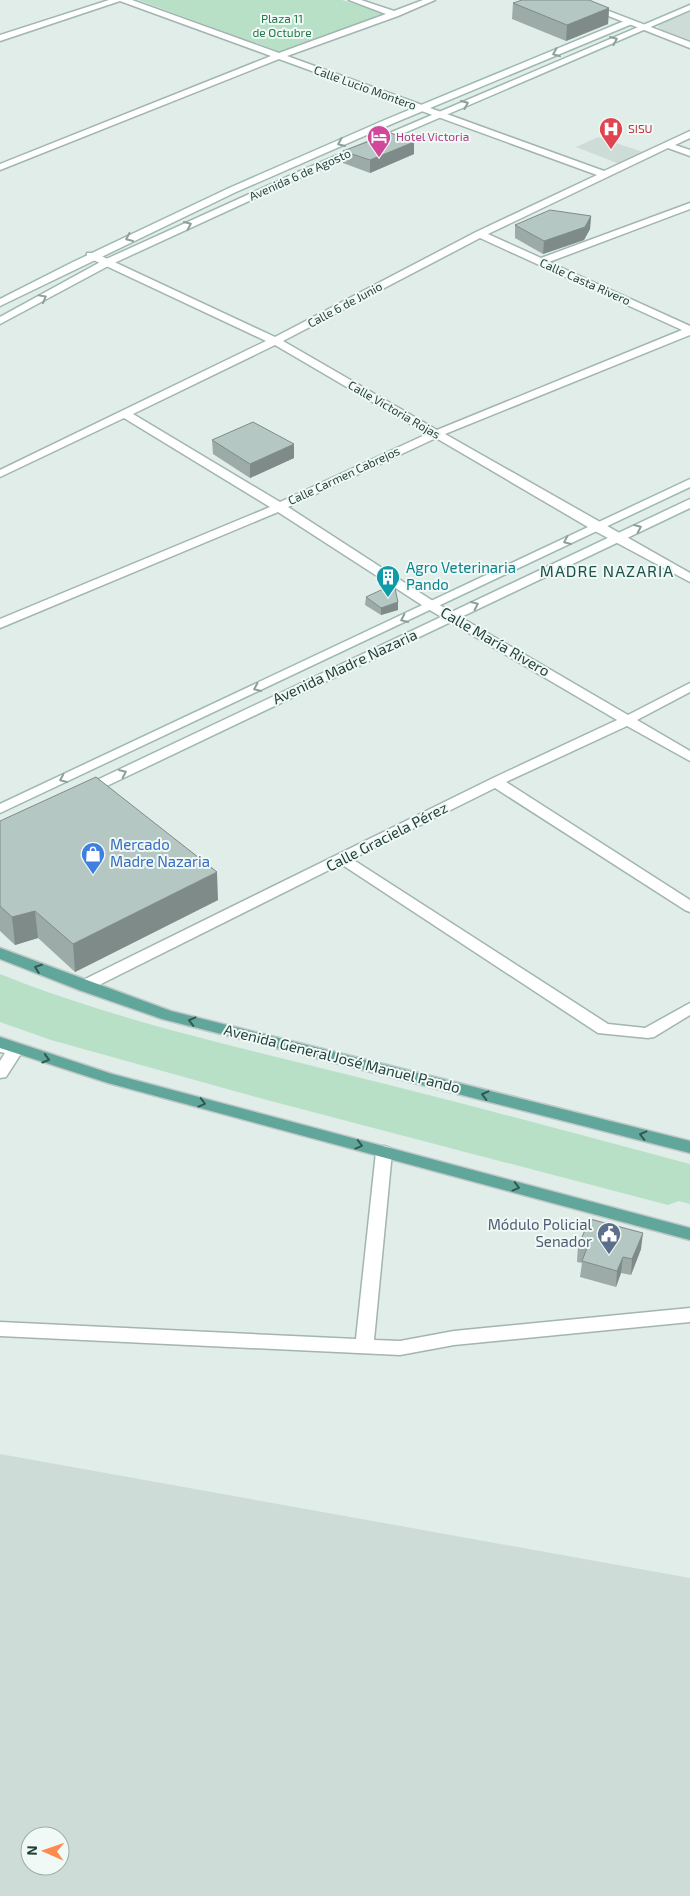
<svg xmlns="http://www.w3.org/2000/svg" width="690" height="1896" viewBox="0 0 690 1896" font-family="'Exo 2',sans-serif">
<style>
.built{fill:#cedcd7;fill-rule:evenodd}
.green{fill:#b7e0c6}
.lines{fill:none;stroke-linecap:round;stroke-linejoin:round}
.street-casing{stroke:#a2b5b0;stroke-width:3}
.secondary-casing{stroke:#9db9b2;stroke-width:3}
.primary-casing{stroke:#c0c9c8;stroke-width:3}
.street{fill:#fff;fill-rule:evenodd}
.secondary{fill:#fff;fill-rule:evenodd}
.primary{fill:#61a69b;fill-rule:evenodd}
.wall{fill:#9caba7}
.shaded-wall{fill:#7f8b88}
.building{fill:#b5c7c2;stroke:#7f8b88}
.oneway{stroke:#8f9f9c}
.oneway2{stroke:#305952}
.labels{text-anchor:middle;stroke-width:4;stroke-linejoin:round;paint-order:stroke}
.far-park-label{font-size:12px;fill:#26794e;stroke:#f1f9f6}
.far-street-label{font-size:12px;fill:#1f3f39;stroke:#f1f9f6}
.far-health-label{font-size:12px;fill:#be3a42;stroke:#f1f9f6;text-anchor:start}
.far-hotel-label{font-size:12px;fill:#b23c85;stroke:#f1f9f6;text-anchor:start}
.culture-label{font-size:15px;fill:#0d838f;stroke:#f1f9f6;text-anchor:start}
.street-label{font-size:15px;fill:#1f3f39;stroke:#f1f9f6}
.shop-label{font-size:15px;fill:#366cbe;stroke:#f1f9f6;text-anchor:start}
.service-label{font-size:15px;fill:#4e5e75;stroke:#f1f9f6;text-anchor:end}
.neighbourhood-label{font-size:16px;letter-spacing:1px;fill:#19524a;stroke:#f1f9f6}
</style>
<rect width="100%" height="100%" fill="#e0ede8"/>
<path class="built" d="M690 12V43L664 32 658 27 660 24Z
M598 137 646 153 622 165 576 147Z
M0 1454 690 1578V1896H0ZM30 1836H60V1866H30Z"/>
<path class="green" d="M138 0H342L386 14 283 53Z
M0 974C112 1019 232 1046 349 1075 463 1103 577 1134 690 1164V1204L679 1201 668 1205 267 1100 51 1040 0 1022Z"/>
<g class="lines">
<g class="street-casing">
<path id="street" d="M109 0H132L279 53 386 14 349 0H361L394 11 423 0H435L398 16 287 56 604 171 690 131V138L675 145 690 150V156L668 148 488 234 541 258 690 203V209L549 262 690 326V335L445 434 690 573V582L593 530 436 438 288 507 436 603 628 715 690 683V692L637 720 690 751V761L627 726 506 782 690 900V912L685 910 495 788 352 859 608 1024 645 1028 690 1003V1015L654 1037 648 1038 598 1033 341 864 89 990H79L76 986 79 982 491 779 617 720 428 609 278 512 0 628V619L270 507 124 418 0 477V470L266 341 87 257V253H95L275 337 476 232 597 175 279 59 0 170V164L271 56 120 1 0 41V35ZM480 238 682 330 437 430 283 341ZM275 345 427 434 280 502 133 414Z
M568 0H580L690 42V48Z
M0 1042 22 1045 24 1049 6 1077 0 1078V1061L5 1053 0 1052Z
M384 1146 390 1148 392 1152 374 1340 400 1341 454 1331 690 1308V1322L454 1345 400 1355 0 1336V1322L356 1339 376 1152 378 1148Z"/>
</g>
<g class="secondary-casing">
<path id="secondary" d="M690 5V10L297 179 112 264 0 324V317L104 260 291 175Z
M629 19 633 22 632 24 394 123 236 192 0 306V299L73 262 229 188 387 119Z
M690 479V487L0 813V804Z
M690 499V508L90 794H80L78 791 80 788Z"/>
</g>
<g class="primary-casing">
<path id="primary" d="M0 948 171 1011 690 1141V1153L162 1019 79 990 0 959Z
M0 1037 112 1074 690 1228V1240L108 1083 0 1048Z"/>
</g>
<use href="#street" class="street"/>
<use href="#secondary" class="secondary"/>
<use href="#primary" class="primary"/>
</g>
<path class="wall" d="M513 3 609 8 608 24 566 41 512 19Z
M414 142V154L370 173 343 163V151Z
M591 216 590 229 584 240 543 254 515 238V225Z
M212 440 294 458 250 478 213 454Z
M366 597 398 602V610L381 615 365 605Z
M0 821 218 900 75 972 38 938 15 945 0 931Z
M578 1246 641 1249 631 1275 621 1273 616 1287 580 1277 582 1263 577 1262Z"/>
<path class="shaded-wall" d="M609 8 608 24 566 41 567 25Z
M414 142V154L370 173V160Z
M591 216 590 229 584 240 543 254 544 241Z
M294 444V458L250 478V464Z
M398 602V610L381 615V608Z
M217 872 218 900 75 972 73 944Z
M35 911 38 938 15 945 12 917Z
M643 1233 641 1249 631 1275 632 1259Z
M623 1257 621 1273 616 1287 617 1271Z"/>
<path class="building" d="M522 0H589L609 8 567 25 513 3Z
M391 133 414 142 370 160 343 151Z
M550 210 591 216 585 227 544 241 515 225Z
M253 422 294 444 250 464 212 440Z
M394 584 398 602 381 608 366 597Z
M96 777 217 872 73 944 35 911 12 917 0 906V821Z
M590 1219 643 1233 632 1259 623 1257 617 1271 582 1261 587 1248 578 1246Z"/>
<defs><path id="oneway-chevron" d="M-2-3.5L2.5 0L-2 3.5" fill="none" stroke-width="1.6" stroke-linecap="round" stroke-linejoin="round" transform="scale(1.25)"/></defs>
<g class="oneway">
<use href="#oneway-chevron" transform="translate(614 40) rotate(-23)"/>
<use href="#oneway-chevron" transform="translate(556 53) rotate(158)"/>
<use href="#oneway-chevron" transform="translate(465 104) rotate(-23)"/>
<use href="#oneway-chevron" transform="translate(341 143) rotate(157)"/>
<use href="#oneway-chevron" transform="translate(188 225) rotate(-24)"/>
<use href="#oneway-chevron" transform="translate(129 238) rotate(156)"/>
<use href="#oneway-chevron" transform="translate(43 298) rotate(-29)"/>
<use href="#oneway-chevron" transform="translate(638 528) rotate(-25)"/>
<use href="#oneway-chevron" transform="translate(567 541) rotate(155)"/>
<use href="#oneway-chevron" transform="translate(475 605) rotate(-25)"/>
<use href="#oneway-chevron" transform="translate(404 619) rotate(155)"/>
<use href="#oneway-chevron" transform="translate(257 688) rotate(155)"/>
<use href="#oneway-chevron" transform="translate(123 773) rotate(-25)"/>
<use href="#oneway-chevron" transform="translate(63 779) rotate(155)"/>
</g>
<g class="oneway2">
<use href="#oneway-chevron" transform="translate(38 968) rotate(-159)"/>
<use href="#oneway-chevron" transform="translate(192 1021) rotate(-166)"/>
<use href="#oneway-chevron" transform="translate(46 1059) rotate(17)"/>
<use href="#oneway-chevron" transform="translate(485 1095) rotate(-166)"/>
<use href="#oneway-chevron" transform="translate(202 1103) rotate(15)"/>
<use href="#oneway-chevron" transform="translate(643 1135) rotate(-166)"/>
<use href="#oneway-chevron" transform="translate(359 1145) rotate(15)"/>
<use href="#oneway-chevron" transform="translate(516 1187) rotate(15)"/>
</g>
<defs>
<g id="hospital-pin" transform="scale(1.25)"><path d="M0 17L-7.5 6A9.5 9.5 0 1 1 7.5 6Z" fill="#e0444e" stroke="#f1f9f6"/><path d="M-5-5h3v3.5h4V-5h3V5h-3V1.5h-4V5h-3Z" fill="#fff"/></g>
<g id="hotel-pin" transform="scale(1.25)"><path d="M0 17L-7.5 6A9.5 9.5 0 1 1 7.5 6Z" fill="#d1479c" stroke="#f1f9f6"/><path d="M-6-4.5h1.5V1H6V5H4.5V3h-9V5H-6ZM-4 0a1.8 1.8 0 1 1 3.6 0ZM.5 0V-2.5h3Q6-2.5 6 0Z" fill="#fff"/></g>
<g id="building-pin" transform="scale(1.25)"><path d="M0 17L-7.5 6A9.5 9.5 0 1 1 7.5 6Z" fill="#0f9aa8" stroke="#f1f9f6"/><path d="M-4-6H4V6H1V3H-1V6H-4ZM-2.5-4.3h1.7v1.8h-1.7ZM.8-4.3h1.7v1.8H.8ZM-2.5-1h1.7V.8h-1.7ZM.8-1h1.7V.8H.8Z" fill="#fff"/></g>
<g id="shop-pin" transform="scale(1.25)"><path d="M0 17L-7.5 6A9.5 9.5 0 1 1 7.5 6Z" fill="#3f7fe0" stroke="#f1f9f6"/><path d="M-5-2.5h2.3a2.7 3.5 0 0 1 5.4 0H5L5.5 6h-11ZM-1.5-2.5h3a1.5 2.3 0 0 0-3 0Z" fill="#fff"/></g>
<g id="civic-pin" transform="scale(1.25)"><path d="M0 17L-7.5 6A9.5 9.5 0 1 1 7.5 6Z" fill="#5c6f8a" stroke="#f1f9f6"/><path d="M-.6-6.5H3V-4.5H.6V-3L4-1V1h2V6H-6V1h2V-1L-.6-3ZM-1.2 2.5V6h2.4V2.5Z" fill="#fff"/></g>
</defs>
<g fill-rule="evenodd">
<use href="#hospital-pin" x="611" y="129"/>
<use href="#hotel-pin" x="379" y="137"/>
<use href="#building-pin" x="388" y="577"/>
<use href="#shop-pin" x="93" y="854"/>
<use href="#civic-pin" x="609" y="1234"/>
</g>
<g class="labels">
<g class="far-park-label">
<text x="282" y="23">Plaza 11<tspan x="282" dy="14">de Octubre</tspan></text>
</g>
<g class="far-street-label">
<text transform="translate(365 88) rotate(20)" y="4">Calle Lucio Montero</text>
<text transform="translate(300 175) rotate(-24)" y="4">Avenida 6 de Agosto</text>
<text transform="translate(585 282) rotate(24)" y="4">Calle Casta Rivero</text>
<text transform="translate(345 305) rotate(-28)" y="4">Calle 6 de Junio</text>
<text transform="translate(394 410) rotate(30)" y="4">Calle Victoria Rojas</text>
<text transform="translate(344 476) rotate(-25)" y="4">Calle Carmen Cabrejos</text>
</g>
<g class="far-health-label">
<text x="628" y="133">SISU</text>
</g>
<g class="far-hotel-label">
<text x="396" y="141">Hotel Victoria</text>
</g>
<g class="culture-label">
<text x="406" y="573">Agro Veterinaria<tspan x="406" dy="17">Pando</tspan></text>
</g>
<g class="street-label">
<text transform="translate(495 642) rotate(30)" y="5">Calle María Rivero</text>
<text transform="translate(345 667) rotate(-25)" y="5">Avenida Madre Nazaria</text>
<text transform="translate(387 837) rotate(-27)" y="5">Calle Graciela Pérez</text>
<text transform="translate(342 1059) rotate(14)" y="5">Avenida General José Manuel Pando</text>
</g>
<g class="shop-label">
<text x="110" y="850">Mercado<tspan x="110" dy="17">Madre Nazaria</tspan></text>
</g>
<g class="service-label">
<text x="592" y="1230">Módulo Policial<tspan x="592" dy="17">Senador</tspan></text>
</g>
<g class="neighbourhood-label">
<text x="607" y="577">MADRE NAZARIA</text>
</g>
</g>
<g transform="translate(45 1851) rotate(272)"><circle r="24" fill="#f1f9f6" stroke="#9dafaa"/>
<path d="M0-4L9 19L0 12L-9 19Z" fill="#fe8a4c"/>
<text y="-8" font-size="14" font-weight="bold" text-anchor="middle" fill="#1f3f39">N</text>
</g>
</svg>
